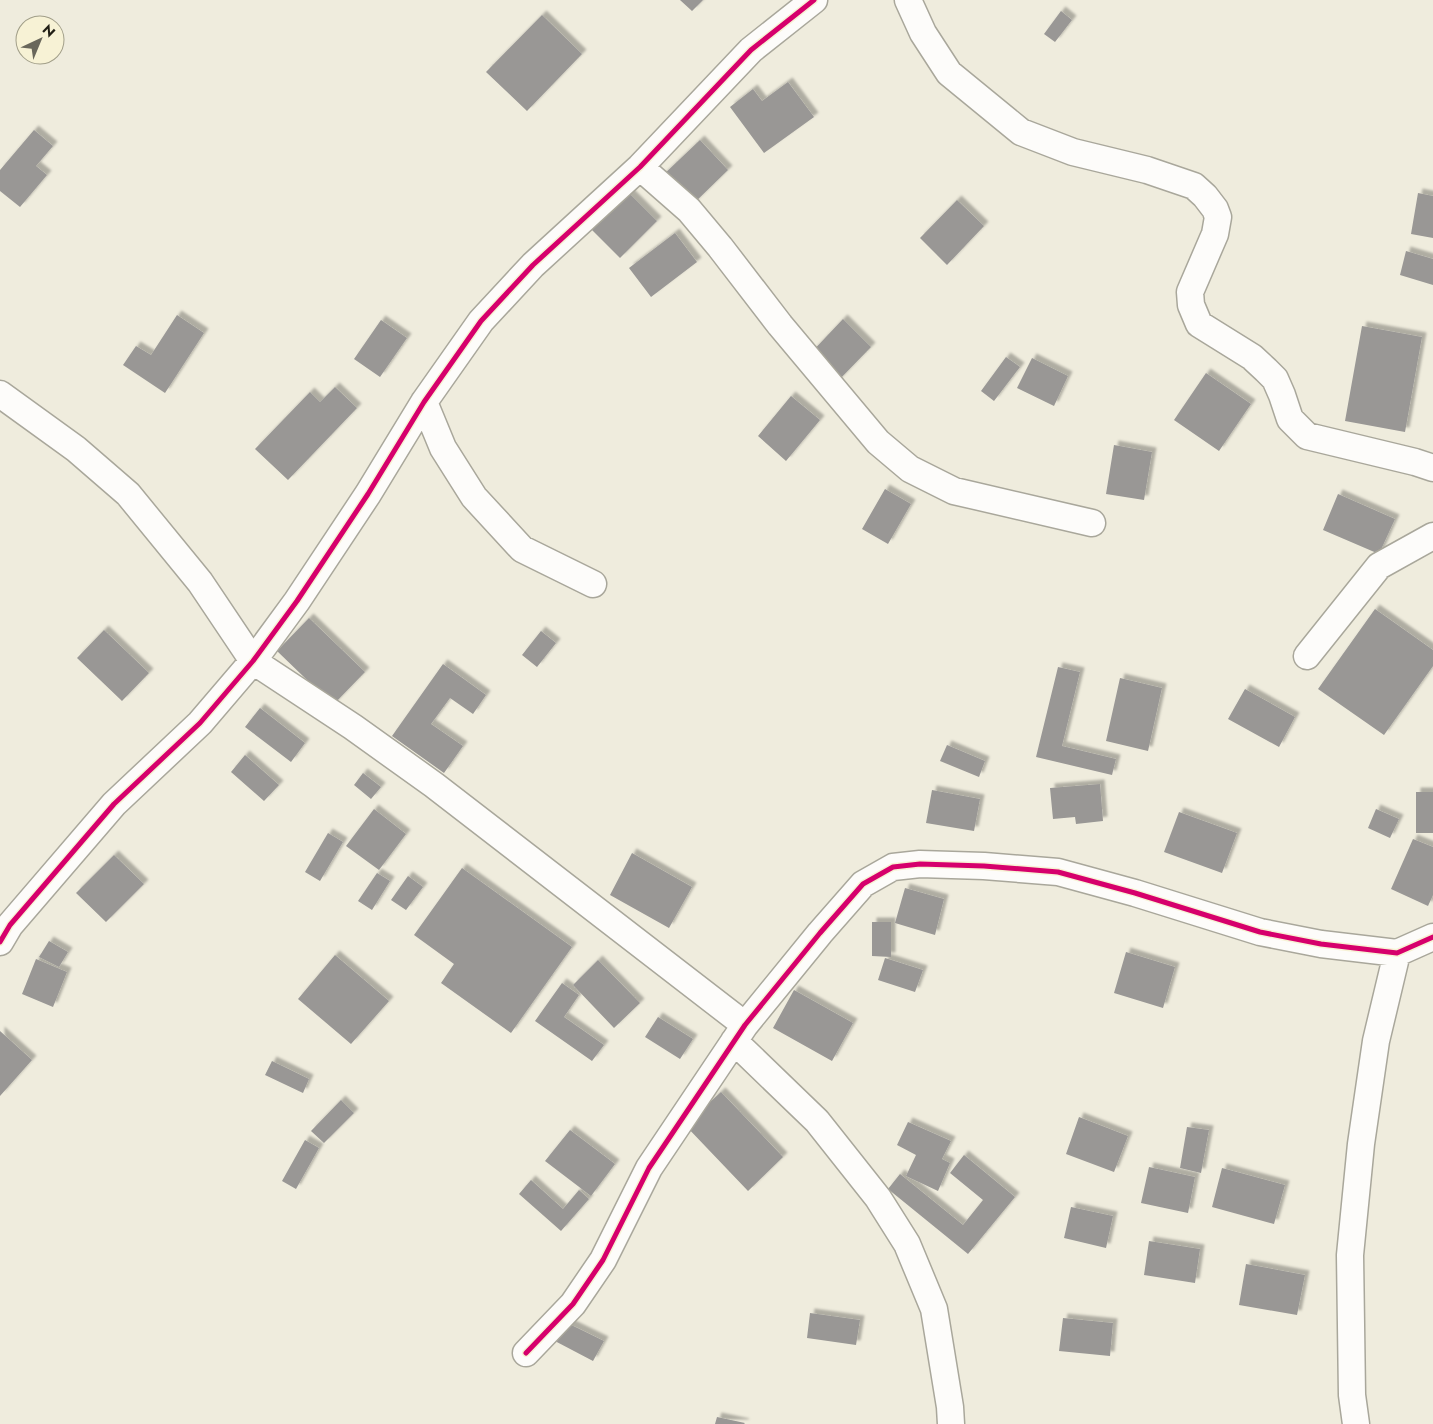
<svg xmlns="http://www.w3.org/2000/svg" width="1433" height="1424" viewBox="0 0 1433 1424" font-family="Jost,sans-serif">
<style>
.building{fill:#999795;filter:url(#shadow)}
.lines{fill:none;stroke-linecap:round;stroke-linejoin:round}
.minor-casing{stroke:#a9a79b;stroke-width:29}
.minor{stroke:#fdfcfa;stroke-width:26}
.cycleway-casing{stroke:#f7f2d5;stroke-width:8}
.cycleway{stroke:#d6006c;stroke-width:5}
</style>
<defs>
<filter id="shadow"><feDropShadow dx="4.5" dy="-4.5" stdDeviation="1" flood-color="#0004"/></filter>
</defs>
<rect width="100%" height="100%" fill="#efecdd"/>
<path class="building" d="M680 0H703L692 11Z
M1061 11 1072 20 1055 42 1044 34Z
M542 15 582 54 527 111 486 72Z
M788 82 814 117 764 153 730 107 753 89 762 101Z
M34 130 53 146 36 166 47 175 20 207 0 191V170Z
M700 140 728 170 689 208 660 178Z
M628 192 657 221 620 258 591 229Z
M1418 193 1433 196V238L1411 234Z
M957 200 984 226 947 265 920 238Z
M675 233 697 262 651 297 629 268Z
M1406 251 1433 259V285L1400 275Z
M177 315 204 333 165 393 123 365 136 346 151 355Z
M843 319 871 347 836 383 808 356Z
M381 320 407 338 380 377 354 359Z
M1362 326 1422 337 1405 432 1345 421Z
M1006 357 1020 367 994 401 981 391Z
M1032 358 1068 376 1054 406 1017 388Z
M1206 373 1251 404 1219 451 1174 420Z
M335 387 357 408 288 480 255 449 310 392 320 402Z
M791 396 820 420 786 461 758 436Z
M1114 445 1152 452 1144 500 1106 494Z
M885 489 911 504 888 544 862 529Z
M1338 494 1395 519 1379 554 1323 530Z
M1375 609 1433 650V666L1384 735 1318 689Z
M309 618 365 672 333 705 277 651Z
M104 630 149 673 122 701 77 658Z
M541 631 556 643 537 667 522 655Z
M443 664 486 695 473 714 450 698 431 724 463 746 444 773 392 736Z
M1058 667 1080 672 1062 746 1116 759 1112 775 1036 757Z
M1120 678 1162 688 1148 751 1106 741Z
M1245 689 1295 717 1279 747 1228 719Z
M260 708 305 743 291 762 245 727Z
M947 745 985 761 979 777 940 761Z
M245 755 279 785 264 801 231 772Z
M363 773 381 787 371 799 354 785Z
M1100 784 1103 821 1076 824 1075 817 1053 819 1050 788Z
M932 790 980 799 974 831 926 823Z
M1416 792H1433V833H1416Z
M374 809 406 834 379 870 346 846Z
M1376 809 1399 819 1390 838 1368 828Z
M1179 812 1237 833 1222 873 1164 852Z
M328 833 343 842 320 881 305 872Z
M1413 839 1433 847V895L1428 906 1391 889Z
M632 853 692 887 669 928 610 895Z
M114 855 144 884 106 922 76 893Z
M462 868 572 947 511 1033 441 983 454 964 414 935Z
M377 873 390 881 372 910 358 901Z
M408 876 423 887 406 910 391 900Z
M905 888 944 899 935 935 895 923Z
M872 922H891V957L872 956Z
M49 941 68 952 59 967 39 957Z
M1126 952 1175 967 1163 1008 1114 993Z
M335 955 389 1001 351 1044 298 999Z
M885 958 923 970 915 992 878 980Z
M36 959 67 972 53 1007 22 994Z
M598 960 640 1003 614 1028 573 985Z
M562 983 579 995 564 1017 604 1045 592 1061 535 1021Z
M794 990 853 1023 832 1061 773 1028Z
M658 1017 693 1039 680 1059 645 1037Z
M0 1031 32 1060 0 1096Z
M272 1061 309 1079 303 1093 265 1075Z
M721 1092 783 1157 748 1191 685 1125Z
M341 1100 354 1113 324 1143 311 1131Z
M1079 1117 1128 1136 1114 1172 1066 1154Z
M908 1122 951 1141 942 1159 950 1163 938 1191 906 1176 916 1155 897 1145Z
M1187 1127 1209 1130 1201 1173 1180 1168Z
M570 1130 615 1164 591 1196 545 1161Z
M305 1140 319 1148 296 1189 282 1181Z
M964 1155 1015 1197 968 1254 888 1189 900 1174 963 1225 983 1200 950 1173Z
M1149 1167 1195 1177 1188 1213 1141 1203Z
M1222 1168 1285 1185 1274 1224 1212 1207Z
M531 1180 563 1209 579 1190 589 1199 561 1231 519 1194Z
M1071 1207 1113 1216 1106 1248 1064 1238Z
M1149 1241 1200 1249 1195 1283 1144 1275Z
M1246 1264 1305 1275 1297 1315 1239 1305Z
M810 1313 860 1320 856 1345 807 1338Z
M1063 1318 1113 1323 1110 1356 1059 1351Z
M563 1321 604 1341 593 1361 553 1340Z
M717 1417 745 1423 744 1424H715Z"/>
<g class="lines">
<g class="minor-casing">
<path id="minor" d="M908 0 923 33 949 73 1021 132 1073 152 1147 170 1194 186 1205 196 1215 209 1218 217 1215 234 1190 292 1191 305 1199 324 1252 357 1266 370 1275 379 1282 395 1290 419 1307 436 1415 462 1433 468
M640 167 689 210 720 247 780 325 878 442 910 469 954 491 1092 523
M0 394 76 449 128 494 200 582 253 661 353 727 434 785 745 1025
M424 402 443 448 474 497 522 549 593 584
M1307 656 1379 566 1433 536
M0 942 10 925 114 804 200 723 253 661 297 601 368 494 424 402 481 321 533 265 640 167 751 50 814 0
M734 1041 817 1121 878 1198 907 1244 934 1309 950 1407 951 1424
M526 1353 573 1304 603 1260 649 1168 745 1025 820 933 863 884 893 867 920 864 984 866 1058 872 1135 893 1260 932 1321 944 1397 953 1433 937
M1356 1424 1352 1395 1350 1255 1361 1144 1376 1041 1397 953"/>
</g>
<use href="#minor" class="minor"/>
<g class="cycleway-casing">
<path id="cycleway" d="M0 942 10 925 114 804 200 723 253 661 297 601 368 494 424 402 481 321 533 265 640 167 751 50 814 0
M526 1353 573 1304 603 1260 649 1168 745 1025 820 933 863 884 893 867 920 864 984 866 1058 872 1135 893 1260 932 1321 944 1397 953 1433 937"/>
</g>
<use href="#cycleway" class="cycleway"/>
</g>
<g transform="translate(40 40) rotate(44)"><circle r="24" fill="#f7f2d5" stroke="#a19e88"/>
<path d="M0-4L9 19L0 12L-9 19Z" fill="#69675b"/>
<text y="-8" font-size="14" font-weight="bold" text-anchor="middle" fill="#211f15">N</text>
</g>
</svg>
